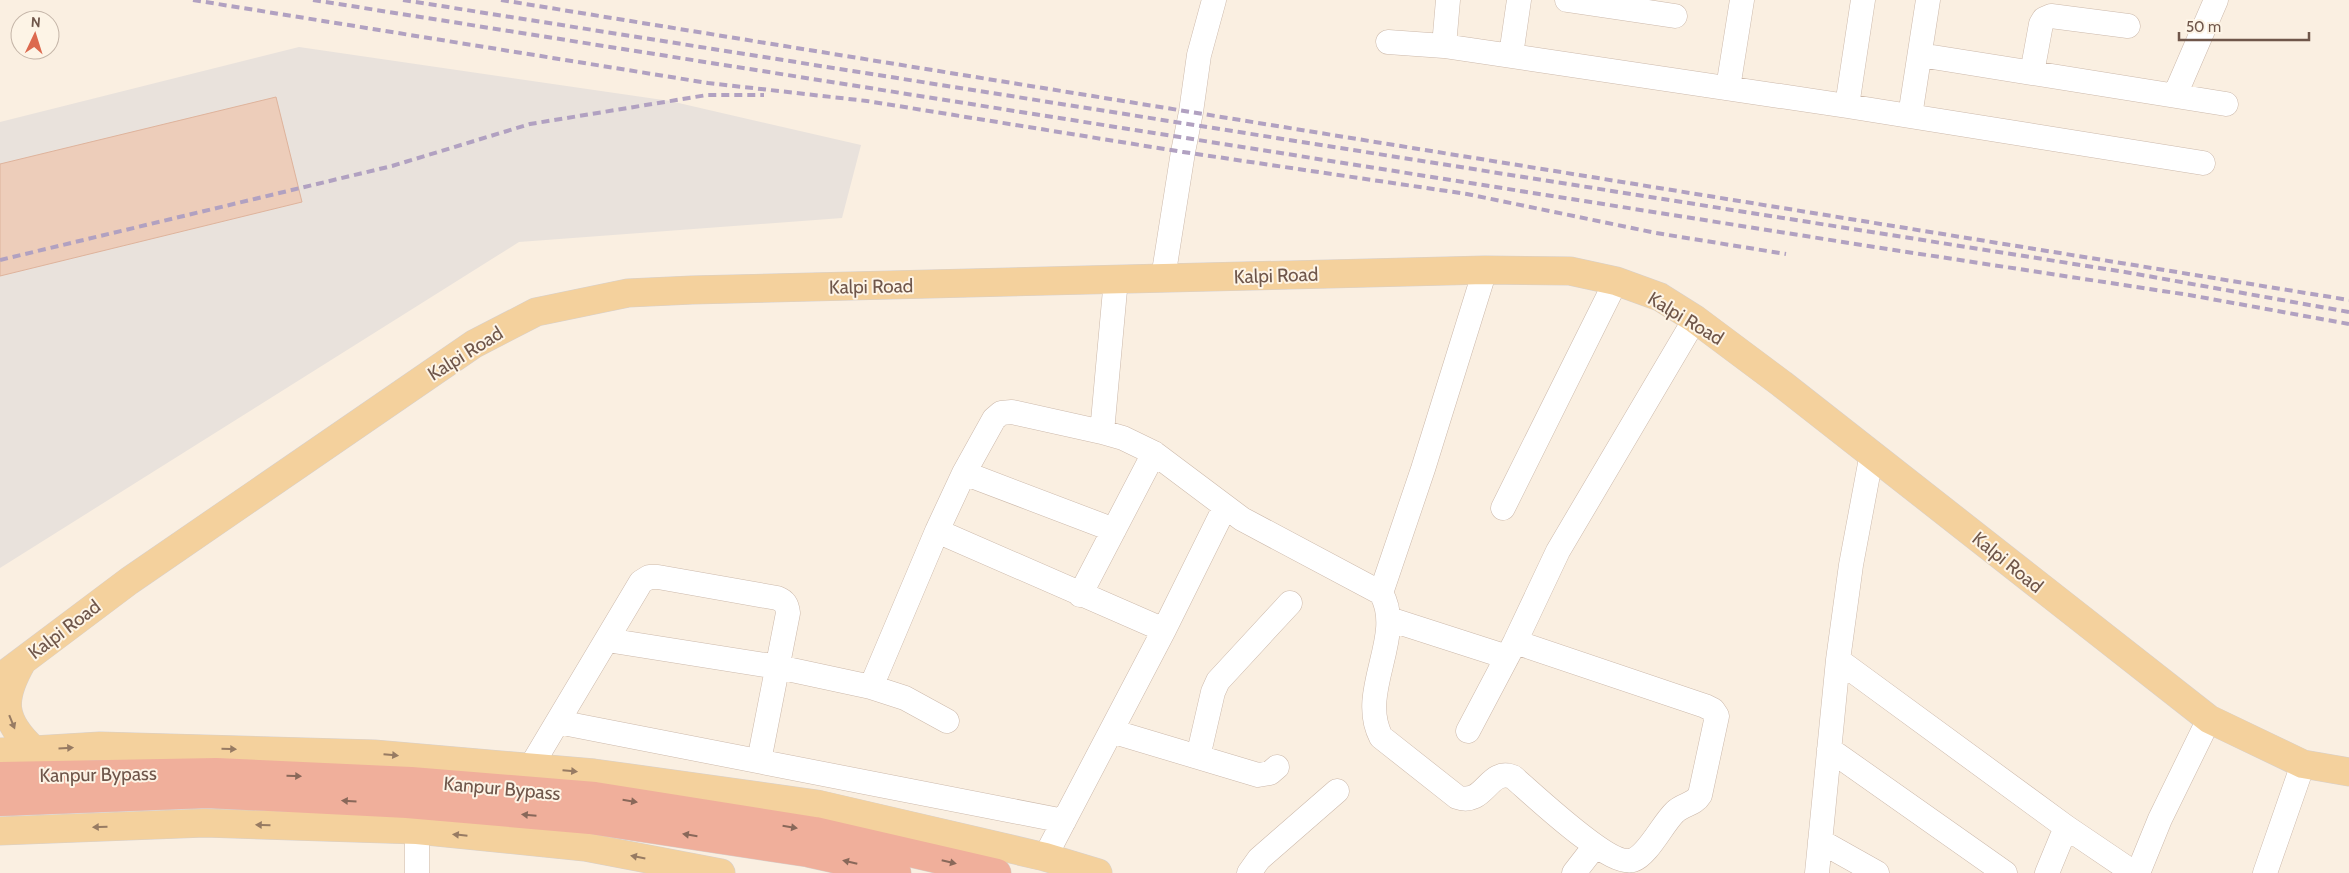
<svg xmlns="http://www.w3.org/2000/svg" width="2349" height="873" viewBox="0 0 2349 873" font-family="Cabin,sans-serif">
<style>
.industrial{fill:#e9e2dc}
.building{fill:#edcdba;stroke:#deb39c}
.lines{fill:none;stroke-linecap:round;stroke-linejoin:round}
.minor-casing{stroke:#ccb9ab;stroke-width:25}
.major-casing{stroke:#d7d0cc;stroke-width:29}
.highway-casing{stroke:#d7d0cc;stroke-width:29}
.minor{stroke:#fff;stroke-width:24}
.major{stroke:#f4d19d;stroke-width:28}
.highway{stroke:#f0af9b;stroke-width:28}
.rail{stroke:#b1a1c1;stroke-width:4;stroke-dasharray:8 5;stroke-linecap:butt}
.oneway{fill:#977b63}
.oneway2{fill:#89685a}
.labels{text-anchor:middle;stroke-width:4;stroke-linejoin:round;paint-order:stroke}
.street-label{font-size:19px;fill:#6f564a;stroke:#fdf4e6}
</style>
<rect width="100%" height="100%" fill="#faefe1"/>
<path class="industrial" d="M299 47 670 101 861 145 842 218 519 242 0 568V122Z"/>
<path class="building" d="M276 97 302 202 0 276V164Z"/>
<g class="lines">
<g class="minor-casing">
<path id="minor" d="M1448 0 1444 46 1847 106 2203 163
M1567 0 1675 16
M1388 42 1444 46
M1511 55 1519 0
M1920 55 2226 104
M2032 73 2041 24 2044 19 2051 16 2128 26
M1728 88 1742 0
M2175 95 2216 0
M1847 106 1863 0
M1910 116 1928 0
M1163 278 1183 152 1191 112 1199 55 1214 0
M1102 432 1116 279
M964 473 1114 530
M1503 508 1616 281
M937 531 1164 630
M1381 593 1423 469 1485 270
M1080 595 1154 453
M1389 619 1507 657
M607 640 778 667 871 687 905 698 947 721
M1838 660 2066 827 2134 873
M871 687 937 531 964 473 994 419 1001 413 1012 412 1102 432 1123 438 1154 453 1242 519 1381 593C1406 636 1357 691 1381 737L1457 797C1485 807 1488 767 1513 777 1533 794 1610 868 1633 860 1648 855 1663 823 1675 812 1683 804 1694 805 1700 795L1717 716 1713 710 1705 706 1515 642
M558 722 1064 821
M1111 731 1258 775 1270 773 1277 767
M1468 731 1515 642 1558 551 1695 319
M1829 749 2005 873
M1198 757 1213 692 1218 681 1290 603
M530 768 641 582 649 577H658L777 598C785 601 787 605 788 613L759 761
M417 830V873
M1820 841 1877 873
M1045 857 1164 630 1225 507
M1249 873 1259 859 1337 791
M1574 873 1595 846
M1817 873 1838 660 1851 565 1872 453
M2047 873 2066 827
M2138 873 2160 819 2209 719
M2265 873 2303 764"/>
</g>
<g class="major-casing">
<path id="major" d="M22 662C1 699 1 719 33 749
M0 678 129 581 474 344 536 312 628 293 692 290 1485 270 1570 271 1616 281 1660 297 1695 319 1782 384 2209 719 2303 764 2349 772
M0 752 100 746 374 754 594 773 817 804 1045 857 1098 873
M0 831 205 823 417 830 585 847 721 873"/>
</g>
<g class="highway-casing">
<path id="highway" d="M0 776 216 772 411 781 595 796 815 831 997 873
M0 802 207 794 407 804 590 820 808 853 897 873"/>
</g>
<use href="#minor" class="minor"/>
<use href="#major" class="major"/>
<use href="#highway" class="highway"/>
<path class="rail" d="M193 0 708 83 867 101 1183 152 1467 194 1656 233 1786 254
M313 0 1881 248 2189 295 2349 324
M403 0 2125 272 2349 312
M501 0 2349 300
M0 260 392 166 530 124 707 95H764"/>
</g>
<defs><path id="oneway-solid" d="M-6-.8H1V-3.2L6.5 0L1 3.2V.8H-6Z" transform="scale(1.25)"/></defs>
<g class="oneway">
<use href="#oneway-solid" transform="translate(12 722) rotate(68)"/>
<use href="#oneway-solid" transform="translate(66 748) rotate(-3)"/>
<use href="#oneway-solid" transform="translate(229 749) rotate(2)"/>
<use href="#oneway-solid" transform="translate(391 755) rotate(5)"/>
<use href="#oneway-solid" transform="translate(570 771) rotate(5)"/>
<use href="#oneway-solid" transform="translate(263 825) rotate(-178)"/>
<use href="#oneway-solid" transform="translate(100 827) rotate(178)"/>
<use href="#oneway-solid" transform="translate(460 835) rotate(-174)"/>
<use href="#oneway-solid" transform="translate(638 857) rotate(-169)"/>
</g>
<g class="oneway2">
<use href="#oneway-solid" transform="translate(294 776) rotate(2)"/>
<use href="#oneway-solid" transform="translate(349 801) rotate(-177)"/>
<use href="#oneway-solid" transform="translate(630 801) rotate(9)"/>
<use href="#oneway-solid" transform="translate(529 815) rotate(-175)"/>
<use href="#oneway-solid" transform="translate(790 827) rotate(9)"/>
<use href="#oneway-solid" transform="translate(690 835) rotate(-171)"/>
<use href="#oneway-solid" transform="translate(850 862) rotate(-167)"/>
<use href="#oneway-solid" transform="translate(949 862) rotate(13)"/>
</g>
<g class="labels">
<g class="street-label">
<text transform="translate(1276 275) rotate(-2)" y="7">Kalpi Road</text>
<text transform="translate(871 286) rotate(-1)" y="7">Kalpi Road</text>
<text transform="translate(1686 318) rotate(31)" y="7">Kalpi Road</text>
<text transform="translate(465 353) rotate(-32)" y="7">Kalpi Road</text>
<text transform="translate(2008 562) rotate(39)" y="7">Kalpi Road</text>
<text transform="translate(64 629) rotate(-37)" y="7">Kalpi Road</text>
<text transform="translate(98 774) rotate(-1)" y="7">Kanpur Bypass</text>
<text transform="translate(502 788) rotate(5)" y="7">Kanpur Bypass</text>
</g>
</g>
<g transform="translate(35 35) rotate(4)"><circle r="24" fill="#fdf4e6" stroke="#c4b5a8"/>
<path d="M0-4L9 19L0 12L-9 19Z" fill="#dc694e"/>
<text y="-8" font-size="14" font-weight="bold" text-anchor="middle" fill="#6f564a">N</text>
</g>
<path d="M2179 32v8h130v-8" fill="none" stroke="#6f564a" stroke-width="2.5"/>
<text x="2186" y="32" font-size="15" fill="#6f564a" stroke="#fdf4e6" stroke-width="4" paint-order="stroke">50 m</text>
</svg>
